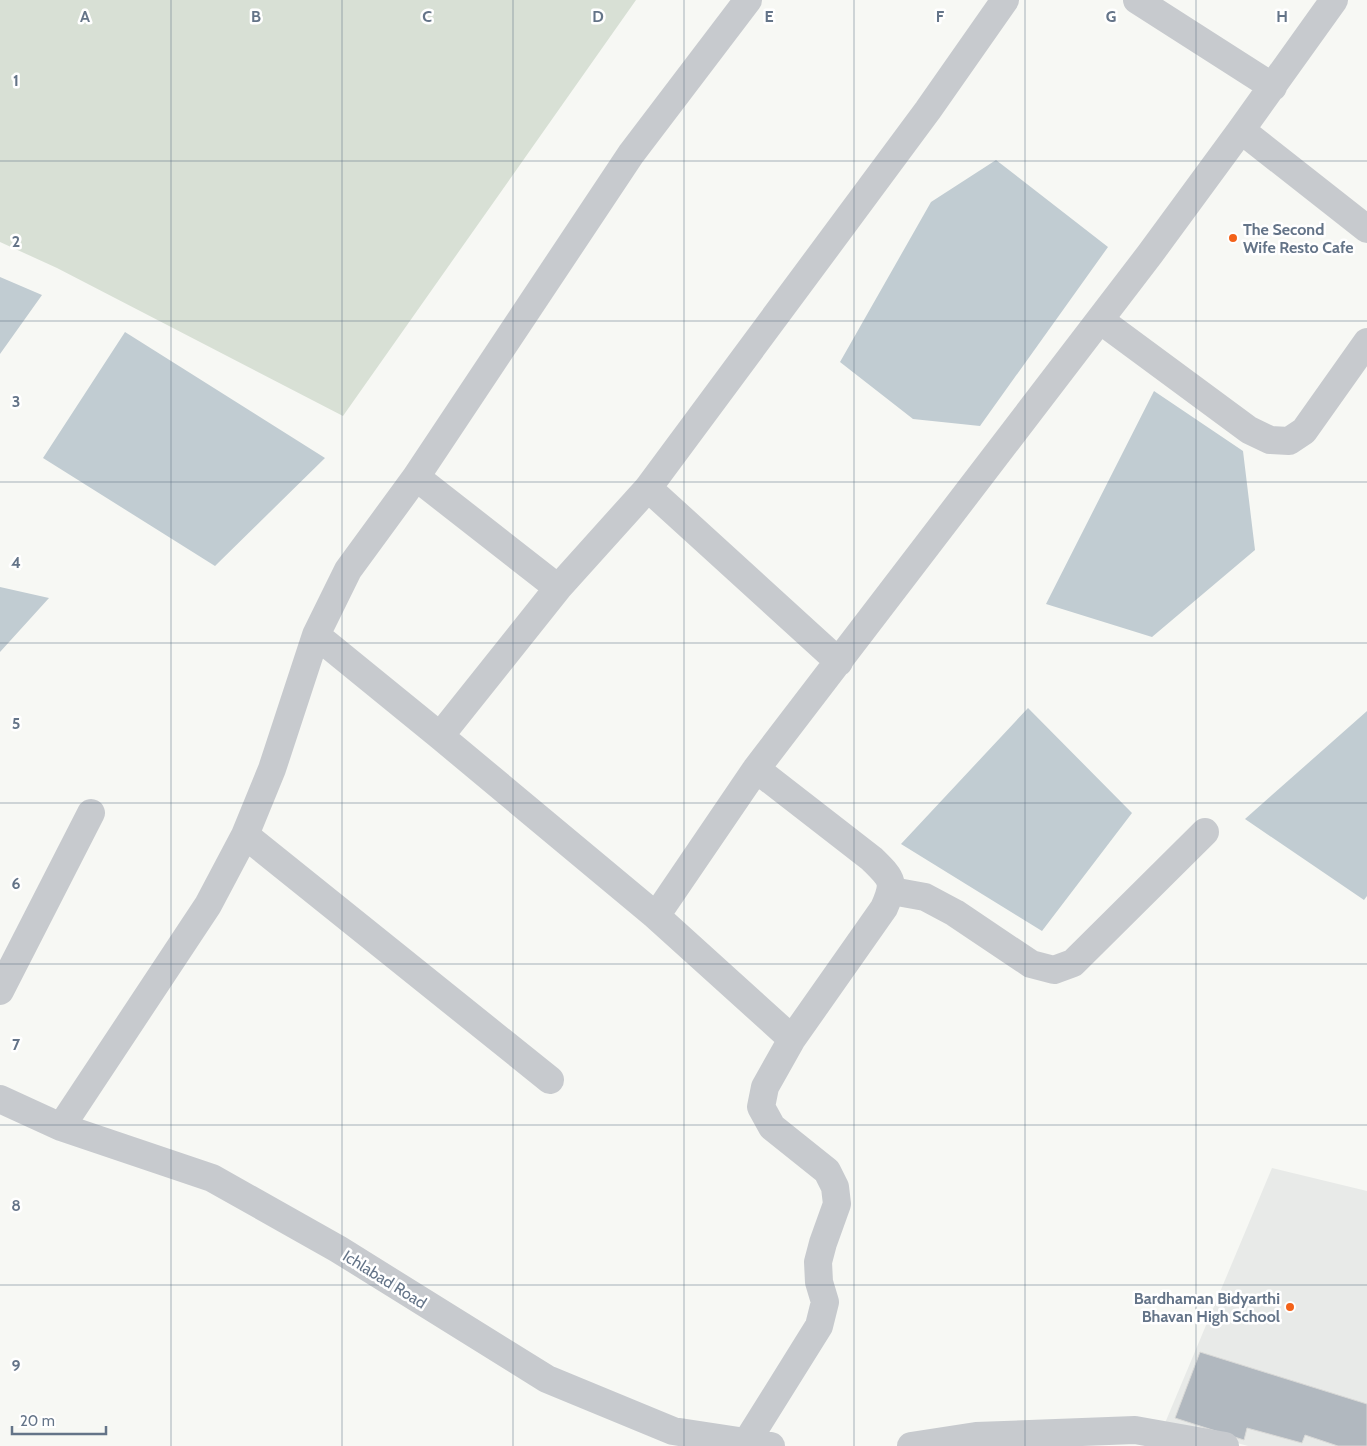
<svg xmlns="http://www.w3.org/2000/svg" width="1367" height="1446" viewBox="0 0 1367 1446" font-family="Cabin,sans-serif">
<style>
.built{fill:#e8eae8}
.green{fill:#d8e0d5}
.water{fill:#c1ccd2}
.building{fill:#b1b8bf;stroke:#d9d9d7}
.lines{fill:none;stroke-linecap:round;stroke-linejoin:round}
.street{stroke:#c7cace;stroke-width:28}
.grid{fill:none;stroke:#647488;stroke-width:1;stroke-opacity:0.55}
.poi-dot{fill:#f36219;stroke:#fff;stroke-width:2}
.labels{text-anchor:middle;stroke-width:5;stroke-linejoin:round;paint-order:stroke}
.poi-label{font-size:16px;font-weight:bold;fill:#647488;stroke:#fff;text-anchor:start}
.street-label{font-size:16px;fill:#647488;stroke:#fff}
.grid-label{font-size:16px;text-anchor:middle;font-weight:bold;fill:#647488;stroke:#fff;stroke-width:5;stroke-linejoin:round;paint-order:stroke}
</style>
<rect width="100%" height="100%" fill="#f7f8f4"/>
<path class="built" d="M1272 1168 1367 1191V1446H1248L1165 1423Z"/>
<path class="green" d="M0 0H636L343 416 57 268 0 242Z"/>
<path class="water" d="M996 160 1108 247 980 426 913 419 840 362 931 202Z
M0 277 42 295 0 354Z
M125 332 325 458 215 566 43 458Z
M1154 391 1243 451 1255 550 1152 637 1046 604Z
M0 587 49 598 0 652Z
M1028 708 1132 813 1042 931 901 844Z
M1367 711V896L1364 900 1245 819Z"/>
<path class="building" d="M1200 1352 1367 1404V1446H1338L1305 1435 1302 1443 1247 1428 1244 1440 1175 1418Z"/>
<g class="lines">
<path class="street" d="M1137 0 1273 87
M1241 130 1367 229
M1100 320 1249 430 1270 440 1289 441 1304 431 1367 342
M416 477 558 588
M648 488 839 662
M440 736 558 588 648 488 928 110 1005 0
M245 835 550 1080
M892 891 925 897 955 913 1031 964 1054 970 1073 963 1205 832
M656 916 440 736 316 635 348 570 416 477 631 154 748 0
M0 991 91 813
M792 1039 656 916 756 769 1150 254 1241 130 1334 0
M0 1099 61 1127 212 1178 338 1249 547 1379 673 1431 771 1446
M61 1127 208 905 245 835 272 769 316 635
M746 1443 819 1326 825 1302 819 1282 818 1262 823 1243 837 1204 835 1187 827 1171 772 1127 761 1107 765 1087 792 1039 884 908C896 881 892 879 872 859L756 769
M911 1446 976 1436 1135 1430 1225 1446"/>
</g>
<path class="grid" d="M171 0V1446M342 0V1446M513 0V1446M684 0V1446M854 0V1446M1025 0V1446M1196 0V1446M0 161H1367M0 321H1367M0 482H1367M0 643H1367M0 803H1367M0 964H1367M0 1125H1367M0 1285H1367"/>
<g class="poi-dot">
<circle cx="1233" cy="238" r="5"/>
<circle cx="1290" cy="1307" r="5"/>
</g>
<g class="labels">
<g class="poi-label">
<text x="1243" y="235">The Second<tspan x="1243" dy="18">Wife Resto Cafe</tspan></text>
<text x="1280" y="1304" text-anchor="end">Bardhaman Bidyarthi<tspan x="1280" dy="18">Bhavan High School</tspan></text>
</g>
<g class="street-label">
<text transform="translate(385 1279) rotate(32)" y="6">Ichlabad Road</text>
</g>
</g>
<g class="grid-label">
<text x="85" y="22">A</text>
<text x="256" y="22">B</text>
<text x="427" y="22">C</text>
<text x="598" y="22">D</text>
<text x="769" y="22">E</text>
<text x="940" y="22">F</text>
<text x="1111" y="22">G</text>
<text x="1282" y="22">H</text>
<text x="16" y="86">1</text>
<text x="16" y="247">2</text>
<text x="16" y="407">3</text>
<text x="16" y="568">4</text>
<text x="16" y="729">5</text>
<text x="16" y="889">6</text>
<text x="16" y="1050">7</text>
<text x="16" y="1211">8</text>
<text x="16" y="1371">9</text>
</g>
<path d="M12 1426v8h94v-8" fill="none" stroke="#647488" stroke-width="2.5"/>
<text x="20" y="1426" font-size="15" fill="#647488" stroke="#ffffff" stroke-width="4" paint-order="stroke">20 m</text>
</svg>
